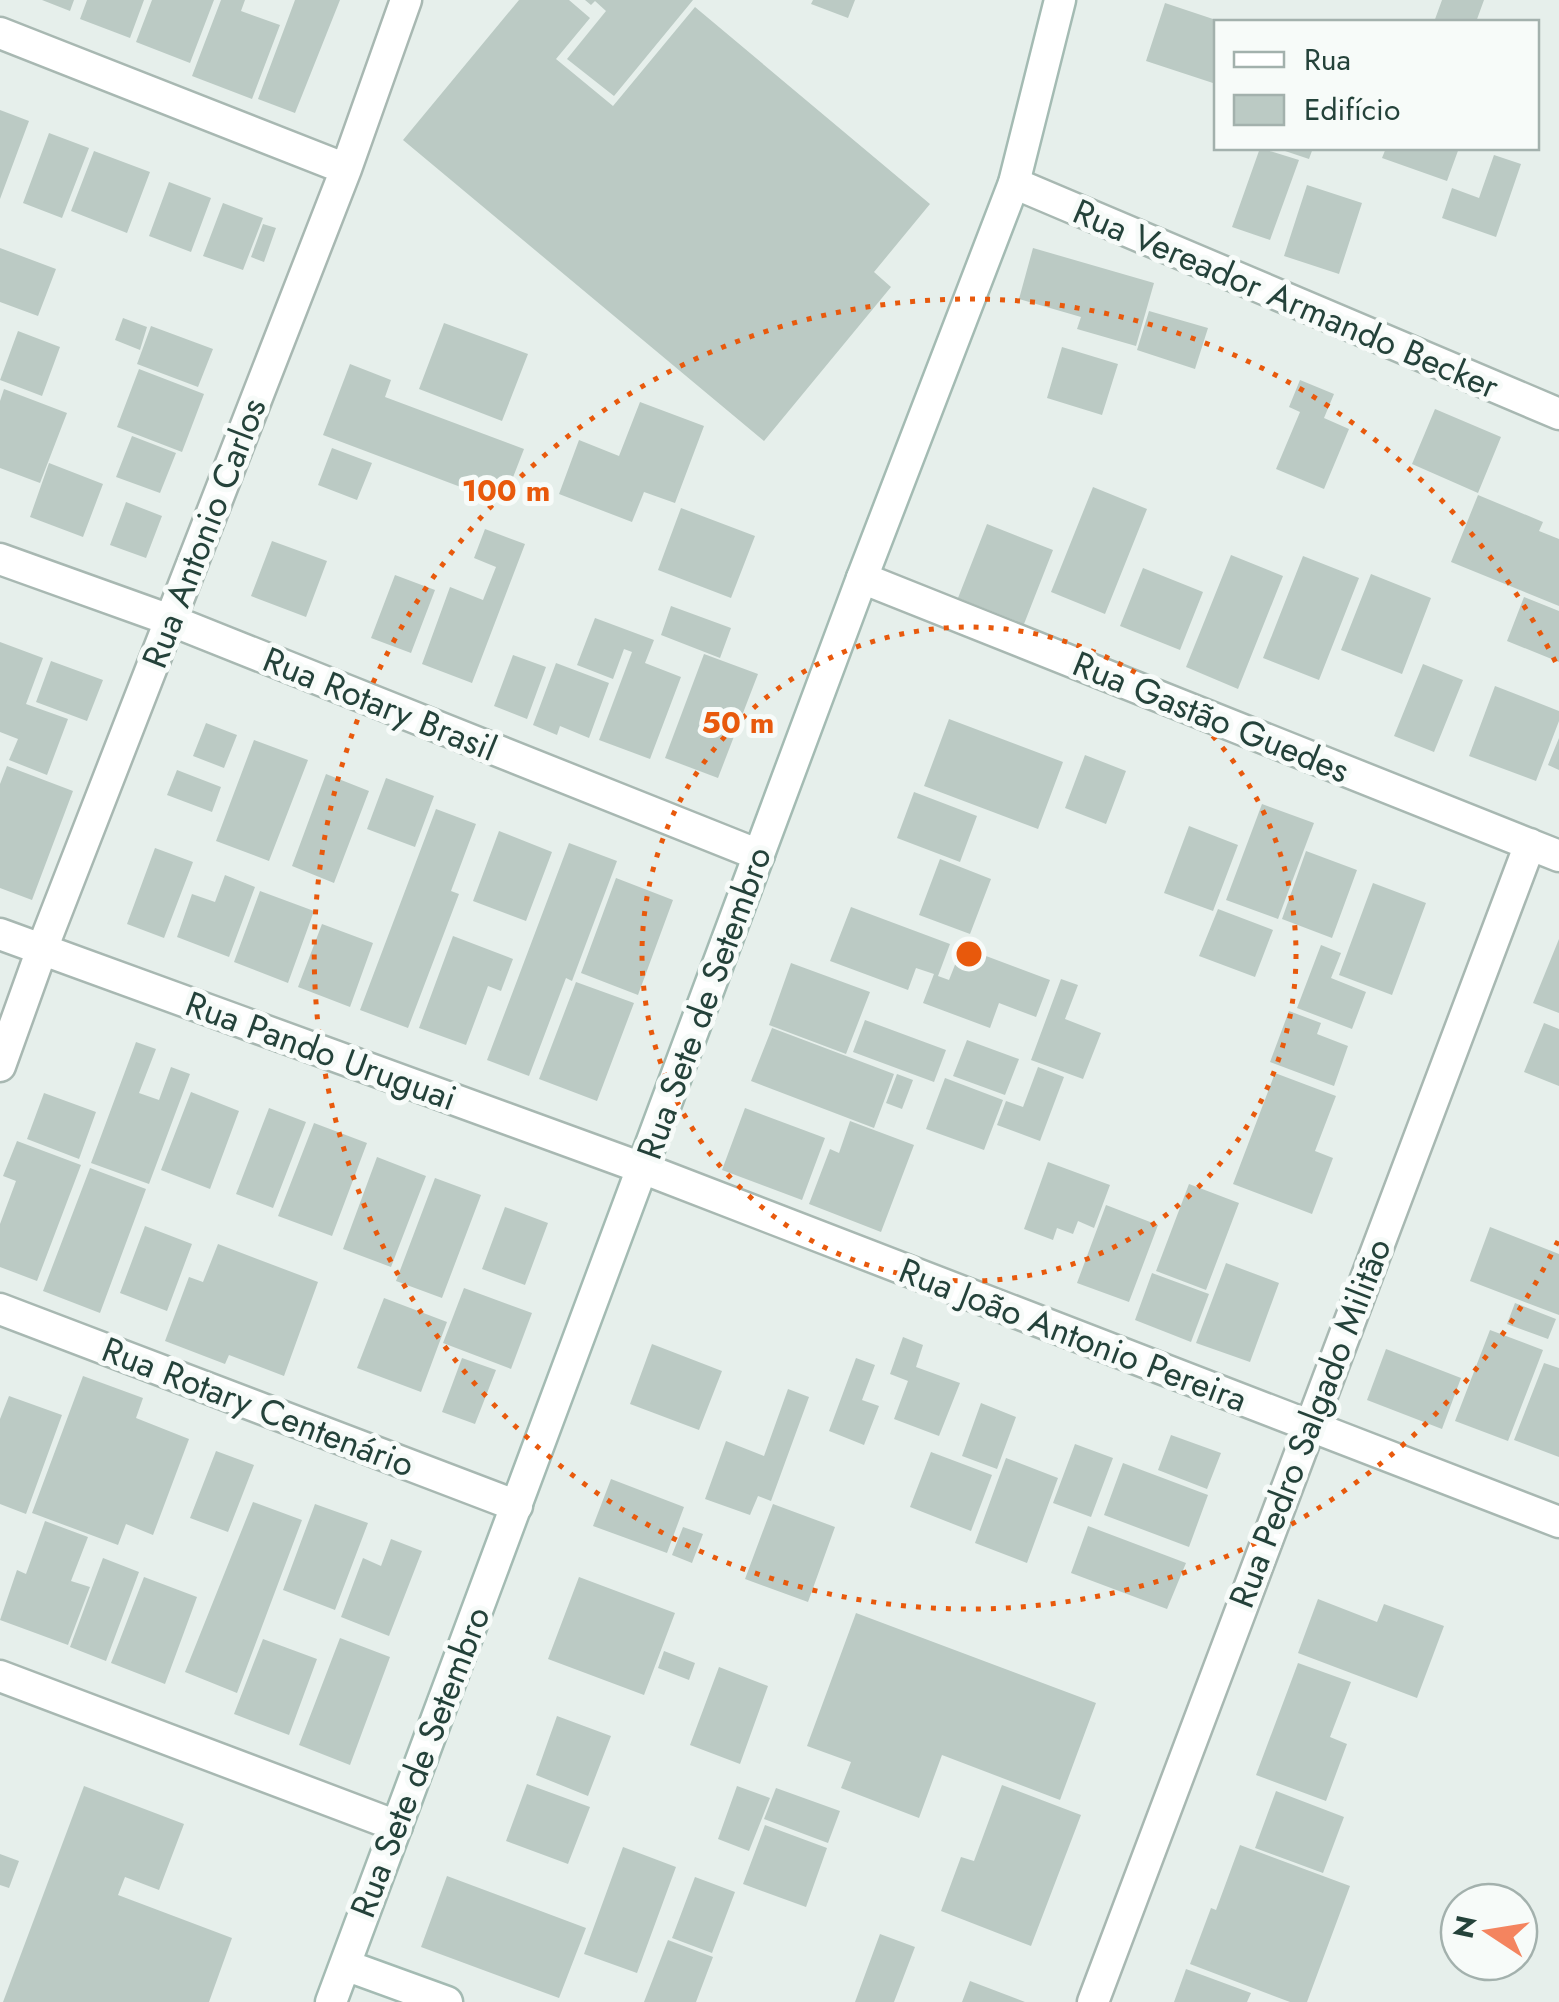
<svg xmlns="http://www.w3.org/2000/svg" width="1559" height="2002" viewBox="0 0 1559 2002" font-family="Jost,sans-serif">
<style>
.building{fill:#bbcac4}
.lines{fill:none;stroke-linecap:round;stroke-linejoin:round}
.street-casing{stroke:#a8b8b2;stroke-width:35}
.secondary-casing{stroke:#a4bbb3;stroke-width:35}
.street{stroke:#fff;stroke-width:30}
.secondary{stroke:#fff;stroke-width:30}
.ring{fill:none;stroke:#e8590c;stroke-width:5;stroke-dasharray:5 10}
.labels{text-anchor:middle;stroke-width:10;stroke-linejoin:round;paint-order:stroke}
.street-label{font-size:35px;fill:#24423a;stroke:#f7fbf9}
.centre{fill:#e8590c;stroke:#f7fbf9;stroke-width:5}
.ring-label{font-size:30px;text-anchor:middle;font-weight:bold;fill:#e8590c;stroke:#f7fbf9;stroke-width:10;stroke-linejoin:round;paint-order:stroke}
</style>
<rect width="100%" height="100%" fill="#e6efeb"/>
<path class="building" d="M42 0H74L70 11Z
M87 0H144L130 38 80 19Z
M152 0H214L190 63 136 42Z
M221 0H245L241 11 280 25 252 99 192 76Z
M295 0H340L295 113 258 99Z
M519 0H569L590 18 556 59 613 106 695 7 930 204 874 272 891 287 764 441 403 140Z
M585 0H693L614 96 567 59 606 11 595 1 591 5Z
M813 0H855L848 18 811 4Z
M1442 0H1484L1476 22H1434Z
M1165 3 1216 20V84L1146 61Z
M0 110 29 121 0 199Z
M49 133 89 148 62 218 23 203Z
M1260 148 1299 160 1270 240 1232 227Z
M1276 148H1313L1309 159Z
M1386 148H1459L1447 181 1382 158Z
M94 151 150 172 127 233 71 211Z
M1494 155 1521 164 1496 237 1442 218 1452 188 1479 198Z
M169 182 211 198 191 252 149 236Z
M1307 185 1362 203 1339 274 1284 256Z
M223 203 263 218 243 270 203 256Z
M263 224 276 228 264 262 251 257Z
M0 248 56 269 38 316 0 302Z
M1033 248 1154 283 1136 346 1077 329 1081 317 1019 299Z
M1149 311 1208 328 1195 369 1137 350Z
M123 318 147 327 140 350 115 340Z
M444 323 528 354 502 421 419 389Z
M151 326 213 349 198 387 137 364Z
M18 331 60 347 42 396 0 380Z
M1062 347 1118 364 1102 415 1047 398Z
M350 364 391 380 385 397 524 449 503 503 323 435Z
M139 369 204 394 182 452 117 427Z
M1300 380 1334 394 1324 418 1349 429 1324 489 1276 469 1300 412 1289 407Z
M4 389 67 413 40 483 0 468V401Z
M640 402 704 426 675 503 644 492 632 522 559 494 579 440 619 456Z
M1435 409 1501 437 1478 493 1412 464Z
M132 436 176 453 160 493 116 477Z
M332 448 372 463 357 500 318 485Z
M49 463 103 484 83 537 30 517Z
M1093 487 1147 509 1105 614 1051 592Z
M1478 495 1543 522 1539 531 1559 539V606L1451 562Z
M126 502 162 516 146 558 110 545Z
M681 508 755 536 731 598 658 570Z
M987 524 1053 550 1024 624 958 598Z
M485 529 525 544 472 683 422 664 450 587 483 600 496 567 474 558Z
M272 541 327 561 306 617 251 596Z
M1231 555 1283 576 1238 689 1186 667Z
M1303 556 1359 578 1319 680 1263 658Z
M1143 568 1203 592 1180 650 1120 626Z
M1371 574 1431 598 1402 674 1341 650Z
M395 575 435 590 411 653 371 638Z
M1524 597 1559 611V662L1507 641Z
M671 606 731 628 720 658 661 635Z
M595 618 654 640 645 663 681 677 650 759 599 740 632 652 624 649 613 679 577 665Z
M0 642 43 658 26 704 68 719 47 775 9 760 18 739 0 732Z
M704 654 758 674 718 778 665 758Z
M513 655 546 667 527 719 494 706Z
M51 661 103 680 87 721 36 702Z
M556 663 609 683 589 738 560 726 557 735 533 725Z
M1423 664 1463 680 1434 752 1394 736Z
M1495 686 1559 711V721L1536 781 1469 756Z
M949 719 1063 762 1038 829 924 786Z
M206 723 237 735 224 768 193 756Z
M1559 738V770L1548 765Z
M254 740 308 760 269 861 216 841Z
M1085 755 1126 771 1106 824 1065 808Z
M7 766 73 791 32 900 0 888V784Z
M177 770 221 787 212 812 167 795Z
M326 774 369 791 334 883 292 866Z
M386 778 434 796 415 847 367 829Z
M914 792 977 816 960 862 897 838Z
M1262 804 1314 823 1278 919 1226 900Z
M436 809 476 824 451 891 459 894 408 1028 360 1010Z
M1189 826 1238 845 1213 911 1164 893Z
M499 831 552 852 526 921 473 901Z
M569 843 617 861 572 981 566 978 529 1076 487 1060Z
M155 848 193 862 164 938 127 924Z
M1306 851 1357 870 1332 938 1282 919Z
M940 859 991 879 970 934 919 915Z
M225 875 255 887 229 957 177 937 192 894 215 902Z
M616 878 673 900 638 995 581 973Z
M1373 883 1426 903 1392 995 1339 975Z
M260 891 314 911 288 983 234 962Z
M851 907 950 944 938 976 949 980 962 947 1050 980 1036 1017 999 1003 990 1028 923 1003 934 974 916 968 908 990 830 961Z
M1218 909 1273 930 1255 977 1199 956Z
M322 924 373 943 350 1007 298 987Z
M453 936 513 959 501 991 488 986 466 1045 419 1028Z
M1559 939V1013L1533 1003Z
M1321 945 1341 953 1331 978 1366 992 1352 1029 1297 1008Z
M791 963 870 992 846 1054 769 1025Z
M1061 979 1078 985 1065 1019 1101 1033 1083 1079 1031 1060Z
M576 982 634 1003 597 1101 539 1079Z
M1289 1011 1321 1023 1317 1034 1348 1046 1334 1086 1270 1062Z
M865 1020 946 1050 934 1082 853 1052Z
M1544 1023 1559 1029V1086L1524 1072Z
M772 1028 894 1074 874 1128 751 1081Z
M967 1040 1019 1059 1005 1095 953 1076Z
M136 1042 156 1049 139 1093 159 1100 171 1067 190 1074 149 1184 91 1163Z
M1038 1067 1064 1077 1040 1141 997 1125 1006 1101 1023 1107Z
M1275 1073 1336 1096 1315 1151 1333 1158 1312 1214 1233 1184Z
M897 1074 913 1080 902 1109 886 1103Z
M945 1078 1003 1100 984 1150 926 1129Z
M191 1092 239 1111 210 1189 161 1170Z
M44 1093 96 1112 79 1159 27 1139Z
M269 1108 306 1122 273 1208 236 1194Z
M745 1108 825 1138 802 1200 722 1170Z
M850 1121 914 1145 881 1232 809 1204 830 1149 839 1153Z
M314 1123 367 1143 332 1236 278 1216Z
M17 1141 81 1165 37 1281 0 1267V1224L16 1181 3 1176Z
M377 1157 426 1176 391 1267 343 1249Z
M1048 1162 1110 1185 1094 1228 1078 1221 1073 1234 1057 1228 1053 1240 1024 1229Z
M90 1168 146 1189 100 1313 43 1291Z
M435 1178 481 1195 442 1298 396 1281Z
M1189 1184 1239 1203 1206 1290 1156 1271Z
M1106 1205 1158 1225 1129 1302 1077 1283Z
M505 1207 548 1223 525 1285 482 1269Z
M145 1226 192 1244 167 1311 120 1293Z
M1490 1227 1559 1254V1315L1470 1281Z
M218 1244 318 1282 284 1376 229 1355 225 1364 165 1341 189 1277 203 1282Z
M1226 1263 1279 1283 1250 1362 1196 1343Z
M1152 1273 1209 1294 1191 1342 1135 1320Z
M464 1288 532 1313 511 1369 443 1343Z
M384 1298 447 1322 421 1392 357 1368Z
M1515 1303 1556 1319 1548 1339 1507 1324Z
M1490 1330 1543 1350 1508 1441 1455 1421Z
M903 1337 923 1345 916 1367 960 1383 939 1436 894 1419 908 1381 890 1374Z
M652 1344 722 1371 699 1430 630 1404Z
M1386 1349 1461 1378 1442 1429 1367 1400Z
M462 1358 496 1370 475 1424 442 1412Z
M856 1358 875 1365 862 1400 879 1406 864 1445 829 1431Z
M1544 1363 1559 1368V1457L1514 1440Z
M83 1376 143 1398 136 1418 189 1439 153 1535 126 1524 118 1545 32 1513Z
M788 1389 809 1397 771 1501 758 1496 750 1515 705 1499 726 1441 764 1456Z
M9 1396 62 1415 26 1514 0 1504V1419Z
M981 1403 1016 1417 997 1469 962 1456Z
M1171 1435 1221 1453 1207 1489 1158 1470Z
M1075 1444 1113 1458 1091 1517 1053 1503Z
M216 1451 254 1465 228 1532 190 1518Z
M931 1452 992 1475 971 1531 910 1507Z
M1006 1458 1058 1478 1027 1563 975 1543Z
M1123 1463 1208 1495 1189 1547 1104 1515Z
M611 1479 684 1507 667 1553 593 1526Z
M253 1502 302 1520 237 1693 185 1672Z
M315 1504 368 1523 335 1610 283 1590Z
M773 1504 835 1527 808 1602 745 1579Z
M45 1521 88 1537 71 1581 90 1587 68 1645 0 1620 17 1570 26 1574Z
M1088 1526 1186 1563 1167 1609 1071 1573Z
M683 1527 703 1534 692 1563 672 1555Z
M391 1539 422 1551 389 1636 341 1617 363 1558 381 1566Z
M103 1558 139 1572 106 1661 70 1647Z
M144 1577 197 1597 165 1684 111 1663Z
M579 1577 675 1613 644 1695 548 1659Z
M1318 1599 1377 1622 1384 1604 1444 1626 1417 1698 1298 1653Z
M856 1613 1096 1703 1060 1800 942 1755 919 1818 841 1788 851 1762 807 1746Z
M340 1638 390 1657 350 1765 299 1745Z
M263 1639 317 1659 289 1735 234 1714Z
M664 1651 695 1663 689 1680 658 1668Z
M1298 1663 1351 1682 1330 1737 1347 1744 1326 1801 1256 1775Z
M719 1667 768 1686 740 1764 690 1745Z
M557 1716 611 1736 588 1796 536 1775Z
M527 1784 590 1807 568 1864 506 1841Z
M1002 1785 1081 1815 1031 1946 941 1911 961 1857 974 1861Z
M84 1786 184 1824 159 1890 125 1877 118 1895 232 1938 209 2002H3Z
M737 1786 770 1798 749 1851 718 1839Z
M776 1788 840 1811 828 1843 764 1819Z
M1276 1791 1344 1817 1323 1873 1255 1848Z
M765 1825 827 1848 806 1907 743 1884Z
M1240 1845 1350 1886 1307 2002H1290L1190 1964 1211 1908 1216 1910Z
M623 1847 676 1867 637 1973 584 1954Z
M0 1854 19 1861 9 1888 0 1885Z
M447 1876 586 1928 559 1998 421 1947Z
M695 1877 735 1892 712 1953 672 1938Z
M880 1934 915 1947 894 2002H855Z
M668 1940 713 1957 696 2002H644Z
M1186 1969 1251 1993 1247 2002H1174Z
M970 1981 1025 2002H962Z"/>
<g class="lines">
<g class="street-casing">
<path id="street" d="M0 33 346 169
M1014 183 1559 414
M0 559 170 620 759 855
M862 578 1559 856
M0 934 642 1168 1559 1522
M0 1066 42 949 346 169 406 0
M0 1309 517 1506
M0 1676 397 1826
M1093 2002 1530 844"/>
</g>
<g class="secondary-casing">
<path id="secondary" d="M345 1965 447 2002
M331 2002 862 578 1014 183 1060 0"/>
</g>
<use href="#street" class="street"/>
<use href="#secondary" class="secondary"/>
</g>
<g class="ring">
<circle cx="969" cy="954" r="327"/>
<path d="M1558 1241A655 655 0 1 1 1558 667"/>
</g>
<g class="labels">
<g class="street-label">
<text transform="translate(1286 299) rotate(23)" y="12">Rua Vereador Armando Becker</text>
<text transform="translate(204 533) rotate(-69)" y="12">Rua Antonio Carlos</text>
<text transform="translate(380 704) rotate(22)" y="12">Rua Rotary Brasil</text>
<text transform="translate(1211 717) rotate(22)" y="12">Rua Gastão Guedes</text>
<text transform="translate(704 1003) rotate(-70)" y="12">Rua Sete de Setembro</text>
<text transform="translate(321 1051) rotate(20)" y="12">Rua Pando Uruguai</text>
<text transform="translate(1073 1335) rotate(21)" y="12">Rua João Antonio Pereira</text>
<text transform="translate(258 1407) rotate(21)" y="12">Rua Rotary Centenário</text>
<text transform="translate(1310 1423) rotate(-69)" y="12">Rua Pedro Salgado Militão</text>
<text transform="translate(420 1762) rotate(-69)" y="12">Rua Sete de Setembro</text>
</g>
</g>
<circle cx="969" cy="954" r="15" class="centre"/>
<g class="ring-label">
<text x="506" y="501">100 m</text>
<text x="738" y="733">50 m</text>
</g>
<rect x="1214" y="20" width="325" height="130" fill="#f7fbf9" stroke="#a3b1ad" stroke-width="2.5"/>
<rect x="1234" y="52" width="50" height="15" fill="#ffffff" stroke="#a3b1ad" stroke-width="2.5"/>
<text x="1304" y="70" font-size="30" fill="#24423a">Rua</text>
<rect x="1234" y="95" width="50" height="30" fill="#bbcac4" stroke="#a3b1ad" stroke-width="2.5"/>
<text x="1304" y="120" font-size="30" fill="#24423a">Edifício</text>
<g transform="translate(1489 1932) rotate(282)"><circle r="48" fill="#f7fbf9" stroke="#a3b1ad" stroke-width="2.5"/>
<path d="M0-8L18 38L0 25L-18 38Z" fill="#f4845f"/>
<text y="-15" font-size="28" font-weight="bold" text-anchor="middle" fill="#24423a">N</text>
</g>
</svg>
